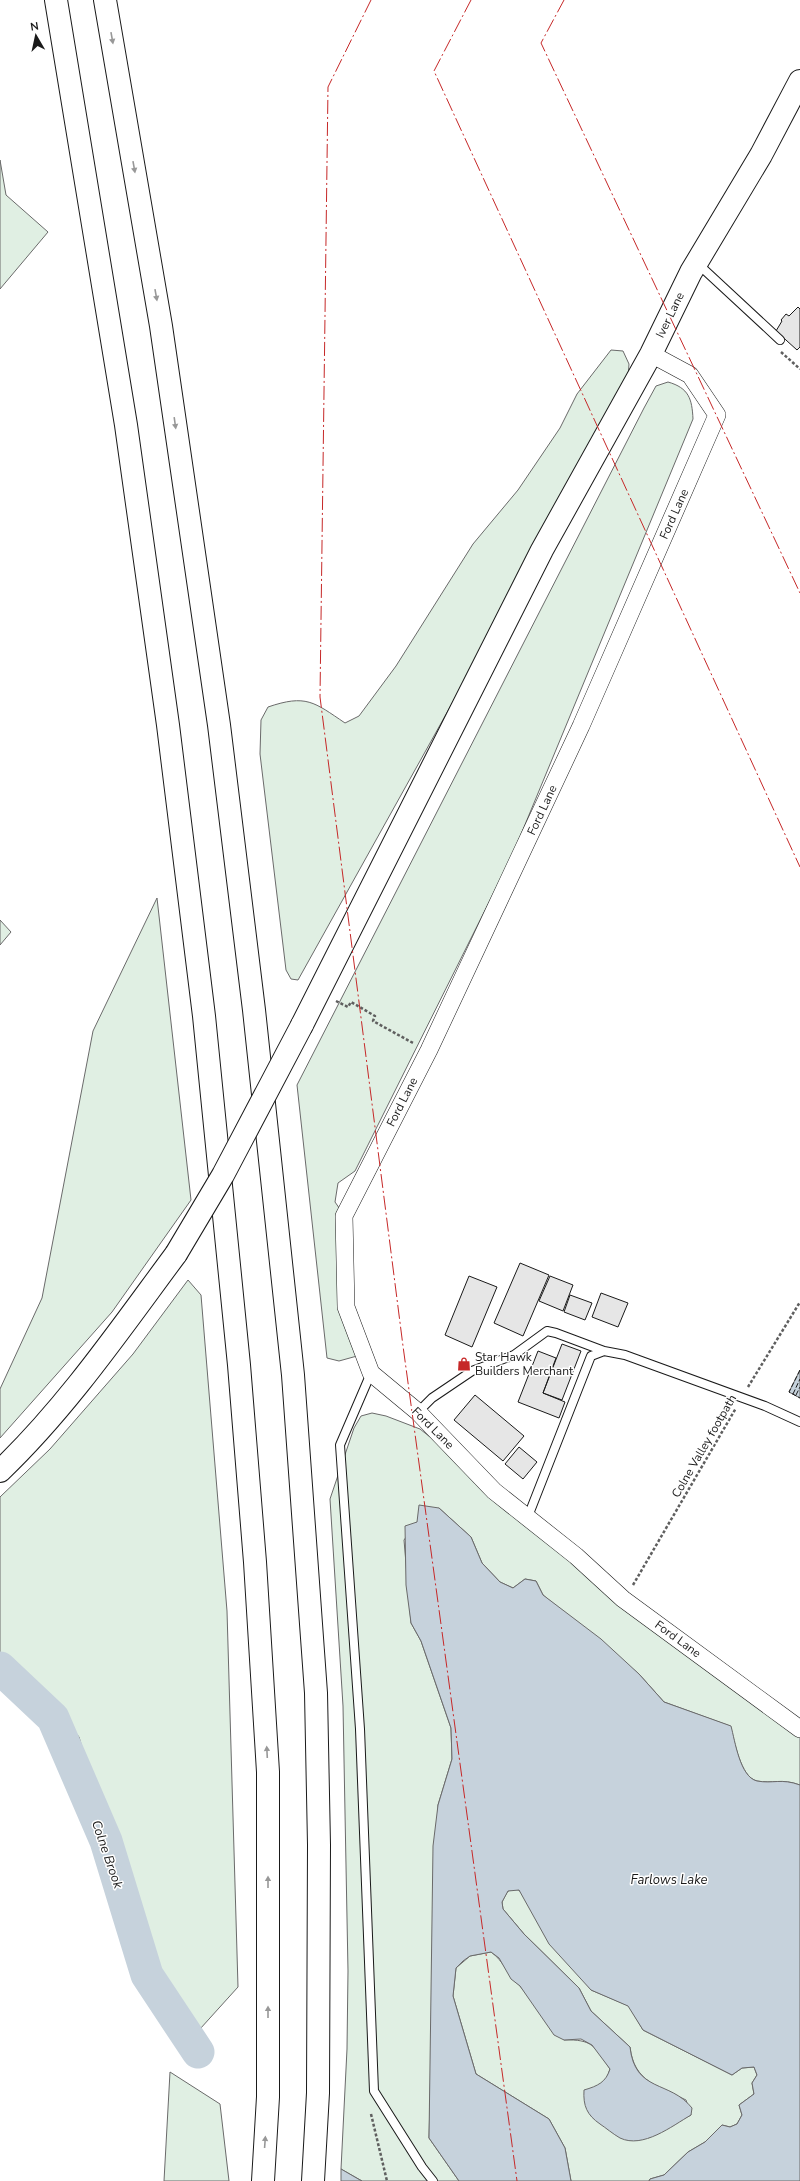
<svg xmlns="http://www.w3.org/2000/svg" width="800" height="2181" viewBox="0 0 800 2181" font-family="'Nunito Sans',sans-serif">
<style>
.green{fill:#e0efe3;stroke:#6a6a6a}
.water{fill:#c6d2dc;stroke:#6a6a6a}
.lines{fill:none;stroke-linecap:round;stroke-linejoin:round}
.river{stroke:#c6d2dc;stroke-width:33}
.building{fill:#e6e6e6;stroke:#1a1a1a}
.lane-casing{stroke:#1a1a1a;stroke-width:10}
.street-casing{stroke:#1a1a1a;stroke-width:18}
.secondary-casing{stroke:#1a1a1a;stroke-width:24}
.highway-casing{stroke:#1a1a1a;stroke-width:24}
.path{stroke:#5f5f5f;stroke-width:2.5;stroke-dasharray:3 2;stroke-linecap:butt}
.lane{stroke:#fff;stroke-width:8}
.street{stroke:#fff;stroke-width:17}
.secondary{stroke:#fff;stroke-width:22}
.highway{stroke:#fff;stroke-width:22}
.secondary-bridge-casing{stroke:#1a1a1a;stroke-width:24;stroke-linecap:butt}
.secondary-bridge{stroke:#fff;stroke-width:22}
.fence{stroke:#1a1a1a;stroke-width:1;stroke-dasharray:5 2;stroke-linecap:butt}
.power{stroke:#c62828;stroke-width:1;stroke-dasharray:14 3 2 3;stroke-linecap:butt}
.oneway{fill:#989898}
.labels{text-anchor:middle;stroke-width:3;stroke-linejoin:round;paint-order:stroke}
.street-label{font-size:12px;fill:#1a1a1a;stroke:#fff}
.poi-label{font-size:12px;fill:#1a1a1a;stroke:#fff;text-anchor:start}
.water-label{font-size:13px;font-style:italic;fill:#1a1a1a;stroke:#fff}
</style>
<rect width="100%" height="100%" fill="#fff"/>
<path class="green" d="M0 160 6 195 48 232 0 289Z
M611 350 623 351 629 364 628 378 503 612 298 980 291 979 286 970 260 754 261 720 268 707C306 694 314 702 345 723L359 716 396 666 473 544 518 490 560 428 577 394Z
M668 382C689 388 692 399 693 419L512 856 355 1171 338 1183 335 1202 344 1215 357 1356 339 1361 327 1358 297 1085 644 408 656 386Z
M157 898 191 1200 112 1312 0 1438V1389L42 1298 93 1031Z
M0 920 11 932 0 945Z
M188 1280 201 1295 227 1611 238 1987 200 2029 168 2001 120 1877 79 1737 27 1673 0 1656V1497L50 1449 133 1354Z
M372 1413 386 1416 420 1429 800 1732V1785C781 1778 773 1784 757 1781 740 1777 735 1741 730 1726L664 1702 639 1674 543 1595 536 1581 525 1579 513 1588 500 1582 482 1563 471 1537 439 1508 417 1522 404 1540 411 1623 421 1641 451 1728 452 1759 438 1805 429 2138 459 2181H362L341 2169 347 2049 348 1971 343 1706 330 1499 354 1428 361 1416Z
M513 1889 519 1890 591 1990 629 2006 643 2030 732 2075 742 2068 754 2067 757 2075 752 2083 754 2094 739 2105 742 2115 737 2124 730 2127 722 2125 705 2142 688 2152 664 2175 650 2179 649 2181H571L565 2148 549 2119 476 2074 453 1996 456 1968 470 1956 491 1952C504 1961 508 1976 520 1986L564 2040C592 2039 595 2046 610 2069L606 2080 596 2087 648 2138 691 2115 686 2100C658 2086 634 2082 630 2047L591 2011 579 1988 524 1934 503 1909 502 1902 505 1896 508 1891Z
M170 2072 220 2104 229 2181H164Z"/>
<path class="water" d="M800 1370V1398L789 1392Z
M419 1505 439 1508 471 1537 482 1563 500 1582 513 1588 525 1579 536 1581 543 1595 601 1639 639 1674 664 1702 731 1726C735 1741 740 1777 757 1781 773 1784 781 1778 800 1785V2181H649L650 2179 664 2175 688 2152 705 2142 722 2125 730 2127 737 2124 742 2115 739 2105 754 2094 752 2083 757 2075 754 2067 742 2068 732 2075 643 2030 628 2006 591 1990 549 1944 519 1890 508 1891 502 1902 503 1909 524 1934 579 1988 591 2011 630 2047C635 2093 670 2080 692 2108L691 2115C672 2126 643 2149 620 2138 613 2134 606 2128 600 2124 587 2115 583 2106 584 2090 598 2086 606 2082 610 2069L592 2045 581 2039 564 2040 554 2035 520 1986 511 1979 499 1958 491 1952 470 1956 463 1961 456 1968 453 1996 476 2074 549 2119 565 2148 571 2181H459L429 2138 433 1846 438 1805 452 1759 451 1728 421 1641 411 1623 406 1585 405 1526 417 1522Z
M341 2169 360 2180 362 2181H341Z"/>
<g class="lines">
<path class="river" d="M0 1668 53 1718 106 1841 147 1975 198 2052"/>
</g>
<path class="building" d="M798 307 800 309V347L797 350 776 331 782 321 781 320 786 314 789 316Z
M520 1263 549 1275 523 1336 494 1323Z
M469 1276 497 1287 472 1347 445 1335Z
M550 1276 573 1285 563 1311 539 1301Z
M601 1293 628 1303 618 1327 592 1317Z
M570 1295 592 1303 585 1320 564 1312Z
M562 1344 581 1351 562 1400 543 1393Z
M538 1351 556 1358 543 1393 565 1402 559 1418 518 1402Z
M475 1395 524 1436 503 1461 454 1420Z
M519 1447 537 1462 523 1479 505 1464Z"/>
<g class="lines">
<g class="lane-casing">
<path id="lane" d="M697 263 780 340
M371 1373 340 1445 360 1729 374 2091 422 2167 433 2181
M418 1412 432 1398 472 1371 514 1355 547 1331 556 1333 604 1351
M527 1519 591 1356 604 1351 625 1355 765 1406 800 1422"/>
</g>
<g class="street-casing">
<path id="street" d="M651 354 690 375 717 415 581 726 429 1050 344 1216 346 1307 371 1373 418 1412 494 1491 576 1556 623 1599 800 1729"/>
</g>
<g class="secondary-casing">
<path id="secondary" d="M302 1025 542 550 651 354 691 272 761 155 800 81
M0 1471C67 1407 121 1328 176 1254"/>
</g>
<g class="highway-casing">
<path id="highway" d="M56 0 126 425 168 725 204 1016 239 1365 255 1562 268 1772V2097L263 2181
M105 0 161 326 219 725 254 1010 293 1375 316 1693 319 1845 318 2093 313 2181"/>
</g>
<path class="path" d="M781 352 800 369
M336 1001 348 1007 351 1002 375 1016 373 1021 413 1043
M748 1387 800 1302
M633 1585 736 1408
M371 2114 387 2181"/>
<use href="#lane" class="lane"/>
<use href="#street" class="street"/>
<use href="#secondary" class="secondary"/>
<use href="#highway" class="highway"/>
<g class="secondary-bridge-casing">
<path id="secondary-bridge" d="M176 1254 223 1175 302 1025"/>
</g>
<use href="#secondary-bridge" class="secondary-bridge"/>
<path class="fence" d="M800 1370 789 1392 800 1398
M793 1394 800 1379
M796 1395 800 1387"/>
<path class="power" d="M371 0 328 87 320 697 403 1346 517 2181
M471 0 434 71 800 867
M564 0 541 43 800 593"/>
</g>
<defs><path id="oneway-solid" d="M-6-.8H1V-3.2L6.5 0L1 3.2V.8H-6Z"/></defs>
<g class="oneway">
<use href="#oneway-solid" transform="translate(112 38) rotate(80)"/>
<use href="#oneway-solid" transform="translate(134 167) rotate(80)"/>
<use href="#oneway-solid" transform="translate(156 295) rotate(80)"/>
<use href="#oneway-solid" transform="translate(175 423) rotate(82)"/>
<use href="#oneway-solid" transform="translate(267 1752) rotate(-93)"/>
<use href="#oneway-solid" transform="translate(268 1882) rotate(-90)"/>
<use href="#oneway-solid" transform="translate(268 2012) rotate(-90)"/>
<use href="#oneway-solid" transform="translate(265 2142) rotate(-86)"/>
</g>
<defs>
<g id="shop-bare" transform="scale(1.08)"><path d="M-5-2.5h2.3a2.7 3.5 0 0 1 5.4 0H5L5.5 6h-11ZM-1.5-2.5h3a1.5 2.3 0 0 0-3 0Z" fill="#c62828" stroke="#fff" stroke-width="2.5" paint-order="stroke"/></g>
</defs>
<g fill-rule="evenodd">
<use href="#shop-bare" x="464" y="1364"/>
</g>
<g class="labels">
<g class="street-label">
<text transform="translate(670 315) rotate(-64)" y="4">Iver Lane</text>
<text transform="translate(674 514) rotate(-66)" y="4">Ford Lane</text>
<text transform="translate(542 810) rotate(-65)" y="4">Ford Lane</text>
<text transform="translate(402 1102) rotate(-63)" y="4">Ford Lane</text>
<text transform="translate(433 1428) rotate(45)" y="4">Ford Lane</text>
<text transform="translate(704 1446) rotate(-60)" y="4">Colne Valley footpath</text>
<text transform="translate(678 1639) rotate(36)" y="4">Ford Lane</text>
</g>
<g class="poi-label">
<text x="475" y="1361">Star Hawk<tspan x="475" dy="14">Builders Merchant</tspan></text>
</g>
<g class="water-label">
<text transform="translate(108 1854) rotate(71)" y="5">Colne Brook</text>
<text x="669" y="1884">Farlows Lake</text>
</g>
</g>
<g transform="translate(36 36) rotate(351)" stroke="#ffffff" stroke-width="3" paint-order="stroke">
<path d="M0-3L7 15L0 10L-7 15Z" fill="#1a1a1a"/>
<text y="-6" font-size="11" font-weight="bold" text-anchor="middle" fill="#1a1a1a">N</text>
</g>
</svg>
